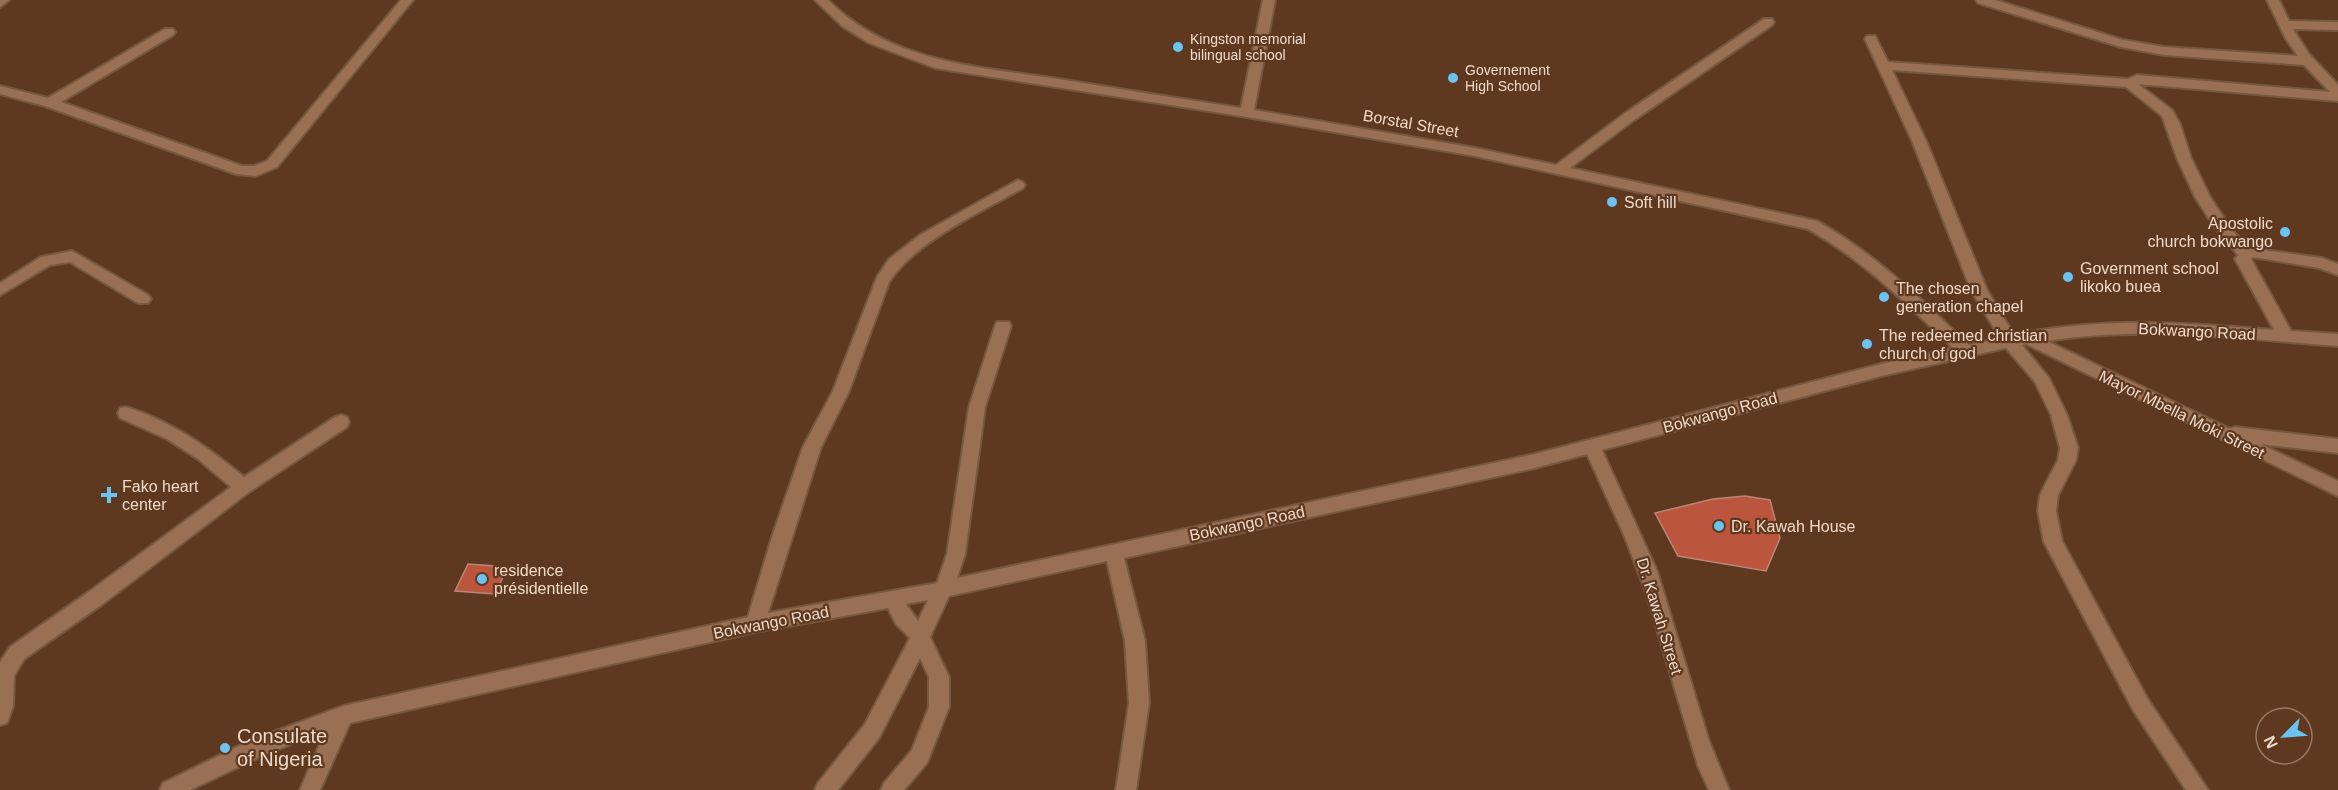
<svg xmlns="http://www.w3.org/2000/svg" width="2338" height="790" viewBox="0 0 2338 790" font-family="Arial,sans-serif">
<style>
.building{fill:#bb553e;stroke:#ba867a;stroke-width:1.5}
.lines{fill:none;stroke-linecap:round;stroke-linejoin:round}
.minor-casing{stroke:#76573f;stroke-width:4}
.minor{fill:#997054;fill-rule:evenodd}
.poi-dot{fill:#6bc3f2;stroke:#5e391f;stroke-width:2}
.labels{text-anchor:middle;stroke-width:4.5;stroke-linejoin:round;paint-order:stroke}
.far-poi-label{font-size:14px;fill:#f0d9ca;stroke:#5e391f;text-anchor:start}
.street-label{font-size:16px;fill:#f0d9ca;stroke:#5e391f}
.poi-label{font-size:16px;fill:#f0d9ca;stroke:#5e391f;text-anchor:start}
.near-poi-label{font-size:20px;fill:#f0d9ca;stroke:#5e391f;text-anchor:start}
</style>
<rect width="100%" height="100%" fill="#5e391f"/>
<path class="building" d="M1745 496 1770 500 1780 538 1766 571 1678 556 1655 513 1713 499Z
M468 564 508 567 495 594 455 591Z"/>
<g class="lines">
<g class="minor-casing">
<path id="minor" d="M0 0H9L0 7Z
M401 0H413L277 167 256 176 236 174 45 106 0 94V86L48 98 165 29H173L175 32 173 35 61 102 242 166H254L267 161Z
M815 0H828C891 64 982 67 1065 80 1124 90 1183 99 1241 108L1263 0H1275L1254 110 1475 148 1556 165 1624 114 1764 19H1772L1774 22 1772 25 1634 120 1570 168 1817 221C1876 254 1920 299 1969 345L2000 338 1971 290 1913 143 1865 39 1867 36H1875L1888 62 2128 79 2137 75 2330 92 2304 65 2164 55 2121 47 1978 3 1976 0H1995L2123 40 2164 47 2298 56 2286 39 2267 0H2279L2289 21 2338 22V30L2293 29 2309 54 2338 85V101L2138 84 2172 110 2180 124 2191 158 2210 197 2232 230 2249 248 2322 258 2338 264V275L2319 268 2253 257 2251 259 2291 331 2338 334V346C2241 339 2143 325 2047 341L2230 429 2235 427 2338 439V453L2260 444 2338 481V496L2026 344 2022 345 2049 378 2067 415 2078 448 2076 460 2058 495 2056 511 2062 541 2147 698 2208 790H2186L2133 710 2044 542 2038 511 2040 495 2058 460 2060 448 2051 415 2035 382 2006 348 1881 376 1602 450 1657 571 1709 741 1729 790H1709L1698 766 1645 589 1624 535 1587 454 1535 468 1124 558 1145 641 1149 703 1136 790H1116L1129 703 1125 641 1107 561 949 596 930 637 949 677V707L927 763 904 790H881L884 783 912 750 929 707V677L920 658 879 738 838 790H815L818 783 865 724 910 638 896 624 888 608 755 632 350 723 320 790H300L326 730 262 756 190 790H160L163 783 247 742 343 706 748 617 772 537 803 447 833 391 877 277 889 259 920 235 1018 180 1023 182 1025 185 1023 188C980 213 917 240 889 282L849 391 821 447 768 613 937 583 947 554 969 407 995 326 997 322H1009L1011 326 985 407 965 554 957 578 1535 454 1881 364 1953 348C1905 303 1866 262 1808 229L1475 156 1247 117 935 68 869 43 842 26ZM1892 70 2126 87 2162 116 2177 158 2195 197 2213 225 2238 255 2235 259 2274 330C2186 323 2102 316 2014 335L1987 290 1927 143ZM928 600 918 621 906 604Z
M72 251 148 295 151 299 148 303H138L70 262 50 265 0 295V283L41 257Z
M126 407C171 421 208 447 244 477L335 417 341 415 347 417 349 422 347 427 249 492 104 603 24 659 14 676 13 706 7 723 0 725V662L10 647 90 591 231 487 198 459 167 439 120 418 118 413 120 408Z"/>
</g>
<use href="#minor" class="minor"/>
</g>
<g class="poi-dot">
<circle cx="1178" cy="47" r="6"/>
<circle cx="1453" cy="78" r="6"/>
<circle cx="1612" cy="202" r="6"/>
<circle cx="2285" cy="232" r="6"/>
<circle cx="2068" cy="277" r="6"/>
<circle cx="1884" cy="297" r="6"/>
<circle cx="1867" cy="344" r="6"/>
<path d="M106 486h6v6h6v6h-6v6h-6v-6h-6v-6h6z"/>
<circle cx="1719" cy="526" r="6"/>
<circle cx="482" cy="579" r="6"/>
<circle cx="225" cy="748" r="6"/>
</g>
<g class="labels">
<g class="far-poi-label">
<text x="1190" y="44">Kingston memorial<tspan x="1190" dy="16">bilingual school</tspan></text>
<text x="1465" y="75">Governement<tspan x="1465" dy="16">High School</tspan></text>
</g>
<g class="street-label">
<text transform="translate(1411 123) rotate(10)" y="6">Borstal Street</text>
<text transform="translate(2197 331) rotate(3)" y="6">Bokwango Road</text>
<text transform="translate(1720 412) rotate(-15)" y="6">Bokwango Road</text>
<text transform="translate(2182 414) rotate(26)" y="6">Mayor Mbella Moki Street</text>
<text transform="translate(1247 523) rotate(-12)" y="6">Bokwango Road</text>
<text transform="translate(1660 616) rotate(73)" y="6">Dr. Kawah Street</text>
<text transform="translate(771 622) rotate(-11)" y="6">Bokwango Road</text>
</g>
<g class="poi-label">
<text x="1624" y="208">Soft hill</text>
<text x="2273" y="229" text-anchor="end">Apostolic<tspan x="2273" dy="18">church bokwango</tspan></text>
<text x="2080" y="274">Government school<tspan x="2080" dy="18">likoko buea</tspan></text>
<text x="1896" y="294">The chosen<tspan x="1896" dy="18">generation chapel</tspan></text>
<text x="1879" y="341">The redeemed christian<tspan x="1879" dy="18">church of god</tspan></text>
<text x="122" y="492">Fako heart<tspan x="122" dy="18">center</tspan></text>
<text x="1731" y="532">Dr. Kawah House</text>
<text x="494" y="576">residence<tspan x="494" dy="18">présidentielle</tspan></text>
</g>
<g class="near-poi-label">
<text x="237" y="743">Consulate<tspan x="237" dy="23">of Nigeria</tspan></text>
</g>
</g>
<g transform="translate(2284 736) rotate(245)"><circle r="28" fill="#5e391f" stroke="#987963" stroke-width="1.5"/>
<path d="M0-4.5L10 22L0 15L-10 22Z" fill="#6bc3f2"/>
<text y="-9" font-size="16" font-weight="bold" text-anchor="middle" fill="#f0d9ca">N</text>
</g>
</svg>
